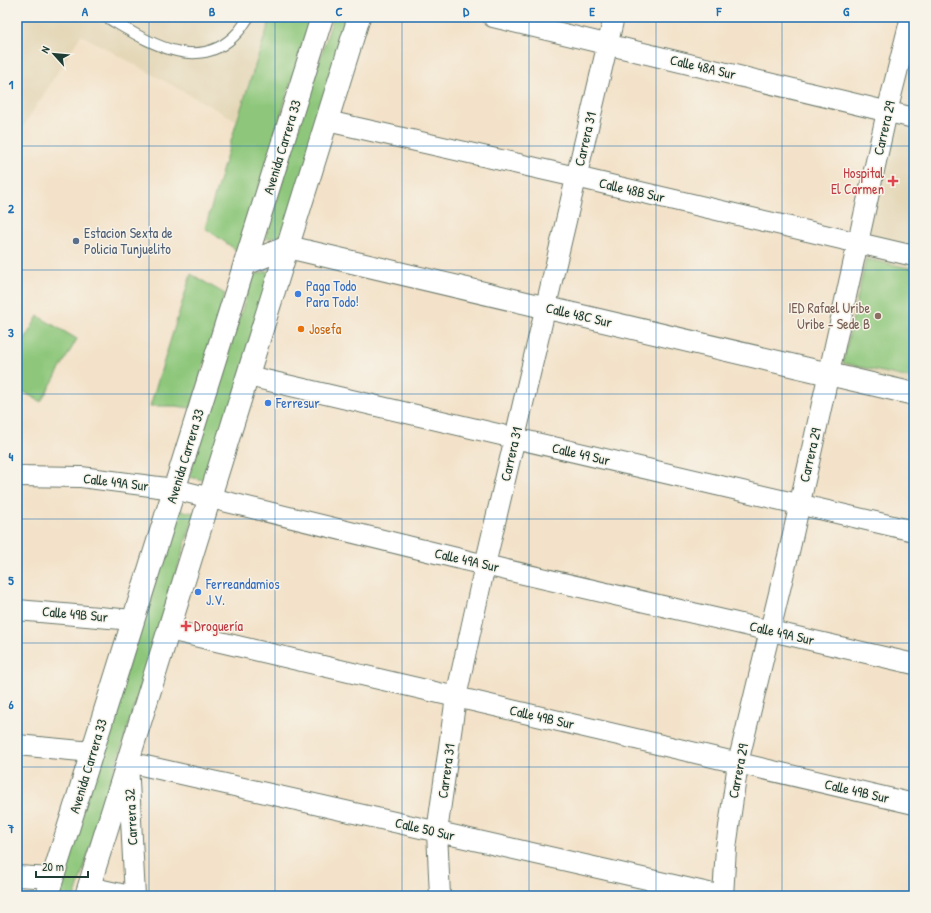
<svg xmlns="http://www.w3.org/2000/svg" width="931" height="913" viewBox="0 0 931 913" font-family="'Patrick Hand',sans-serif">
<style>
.built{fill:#e4d7b7}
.green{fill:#8ec77b;stroke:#568258}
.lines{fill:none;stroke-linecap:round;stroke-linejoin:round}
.service-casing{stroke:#697768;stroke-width:12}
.minor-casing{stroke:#697768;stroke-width:22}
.tertiary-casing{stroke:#697768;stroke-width:24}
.secondary-casing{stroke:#697768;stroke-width:24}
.service{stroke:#fff;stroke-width:10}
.minor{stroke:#fff;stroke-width:20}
.tertiary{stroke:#fff;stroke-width:22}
.secondary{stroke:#fff;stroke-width:22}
.grid{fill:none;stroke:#1f6fb2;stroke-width:1;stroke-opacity:0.55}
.health-dot{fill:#e0444e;stroke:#f7f3e8;stroke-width:1.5}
.service-dot{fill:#5c6f8a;stroke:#f7f3e8;stroke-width:1.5}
.shop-dot{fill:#3f7fe0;stroke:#f7f3e8;stroke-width:1.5}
.education-dot{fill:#8d6e63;stroke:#f7f3e8;stroke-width:1.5}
.food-dot{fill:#e8710a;stroke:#f7f3e8;stroke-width:1.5}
.labels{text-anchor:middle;stroke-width:3;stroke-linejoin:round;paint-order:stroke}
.street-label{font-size:14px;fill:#1f3d34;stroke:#f7f3e8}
.health-label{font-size:14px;fill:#be3a42;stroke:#f7f3e8;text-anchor:end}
.service-label{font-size:14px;fill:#4e5e75;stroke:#f7f3e8;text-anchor:start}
.shop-label{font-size:14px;fill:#366cbe;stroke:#f7f3e8;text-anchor:start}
.education-label{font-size:14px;fill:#785e54;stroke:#f7f3e8;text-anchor:end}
.food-label{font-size:14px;fill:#c56008;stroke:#f7f3e8;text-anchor:start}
.neatline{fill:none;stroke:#1f6fb2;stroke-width:1.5}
.grid-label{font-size:13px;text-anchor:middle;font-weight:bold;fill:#1f6fb2}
</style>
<rect width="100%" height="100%" fill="#f7f3e8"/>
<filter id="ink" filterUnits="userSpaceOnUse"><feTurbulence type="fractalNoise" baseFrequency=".025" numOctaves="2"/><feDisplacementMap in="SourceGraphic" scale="8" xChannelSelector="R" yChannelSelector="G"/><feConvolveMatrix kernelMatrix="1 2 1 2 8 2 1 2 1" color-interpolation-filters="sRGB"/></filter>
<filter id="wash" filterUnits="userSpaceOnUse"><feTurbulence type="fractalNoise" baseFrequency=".012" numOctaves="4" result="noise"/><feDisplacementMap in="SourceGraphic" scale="16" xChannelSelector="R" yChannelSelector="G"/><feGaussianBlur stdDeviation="0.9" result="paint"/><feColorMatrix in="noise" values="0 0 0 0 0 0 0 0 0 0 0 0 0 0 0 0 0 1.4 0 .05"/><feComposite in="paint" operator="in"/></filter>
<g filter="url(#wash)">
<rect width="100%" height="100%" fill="#f3e2c9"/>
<path class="built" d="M17 17H271L237 121 81 35 17 137Z
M887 112 914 118V393L828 375Z"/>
<path class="green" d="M271 17H311L239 252 205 228 237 121Z
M333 17H350L285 236 265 239Z
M866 259 914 269V379L843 363Z
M273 270 209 481 189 477 253 275Z
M191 274 225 294 191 408 175 406H150Z
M38 316 77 339 41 402 17 388V353Z
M178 510 195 513 75 896H55Z"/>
</g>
<g filter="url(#ink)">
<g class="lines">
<g class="service-casing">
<path id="service" d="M106 17C146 40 198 77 238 32 242 28 245 22 249 17"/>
</g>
<g class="minor-casing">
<path id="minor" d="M493 17 914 118
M327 121 576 177 914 256
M248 376 914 531
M17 476 81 477 174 489 485 565 914 664
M17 610 133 620
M169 630 914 804
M17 745 92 752
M17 876 52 878
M89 887 130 896
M135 896 128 762 722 896
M440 896 437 832 456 697 485 565 614 17
M723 896 726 848 738 763 789 552 887 112 911 17"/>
</g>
<g class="tertiary-casing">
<path id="tertiary" d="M288 247 914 394"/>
</g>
<g class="secondary-casing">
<path id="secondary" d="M245 264 288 247
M47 896 322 17
M86 896 359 17"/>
</g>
<use href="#service" class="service"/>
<use href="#minor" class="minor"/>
<use href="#tertiary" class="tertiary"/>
<use href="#secondary" class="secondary"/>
</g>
</g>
<path class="grid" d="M149 17V896M275 17V896M402 17V896M529 17V896M656 17V896M782 17V896M17 146H914M17 270H914M17 394H914M17 519H914M17 643H914M17 767H914"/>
<g class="health-dot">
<path d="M891 175h4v4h4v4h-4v4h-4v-4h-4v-4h4z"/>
<path d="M184 620h4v4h4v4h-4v4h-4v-4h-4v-4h4z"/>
</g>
<circle class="service-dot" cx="76" cy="241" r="4"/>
<g class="shop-dot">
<circle cx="298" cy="294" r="4"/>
<circle cx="268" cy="403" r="4"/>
<circle cx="198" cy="592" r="4"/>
</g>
<circle class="education-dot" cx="878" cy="316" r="4"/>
<circle class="food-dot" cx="301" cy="329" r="4"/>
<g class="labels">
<g class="street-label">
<text transform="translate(703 67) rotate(13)" y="5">Calle 48A Sur</text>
<text transform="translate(884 128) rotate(-77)" y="5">Carrera 29</text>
<text transform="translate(585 139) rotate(-77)" y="5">Carrera 31</text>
<text transform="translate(282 147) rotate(-73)" y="5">Avenida Carrera 33</text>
<text transform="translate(632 190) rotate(13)" y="5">Calle 48B Sur</text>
<text transform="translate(579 315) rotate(13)" y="5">Calle 48C Sur</text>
<text transform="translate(511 454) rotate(-77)" y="5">Carrera 31</text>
<text transform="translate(581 454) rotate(13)" y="5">Calle 49 Sur</text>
<text transform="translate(810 455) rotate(-77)" y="5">Carrera 29</text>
<text transform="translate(185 456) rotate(-73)" y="5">Avenida Carrera 33</text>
<text transform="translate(116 482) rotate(7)" y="5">Calle 49A Sur</text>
<text transform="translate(467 560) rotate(13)" y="5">Calle 49A Sur</text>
<text transform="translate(75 614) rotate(5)" y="5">Calle 49B Sur</text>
<text transform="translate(782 633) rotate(13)" y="5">Calle 49A Sur</text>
<text transform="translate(542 717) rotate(13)" y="5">Calle 49B Sur</text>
<text transform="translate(88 766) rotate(-73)" y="5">Avenida Carrera 33</text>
<text transform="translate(446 771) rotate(-82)" y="5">Carrera 31</text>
<text transform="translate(738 771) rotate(-79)" y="5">Carrera 29</text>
<text transform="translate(857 791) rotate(13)" y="5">Calle 49B Sur</text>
<text transform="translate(131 817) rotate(-93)" y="5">Carrera 32</text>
<text transform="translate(425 829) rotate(13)" y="5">Calle 50 Sur</text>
</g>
<g class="health-label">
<text x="884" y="178">Hospital<tspan x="884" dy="16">El Carmen</tspan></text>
<text x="194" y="631" text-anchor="start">Droguería</text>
</g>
<g class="service-label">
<text x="84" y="238">Estacion Sexta de<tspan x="84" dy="16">Policia Tunjuelito</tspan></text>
</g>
<g class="shop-label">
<text x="306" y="291">Paga Todo<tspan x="306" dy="16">Para Todo!</tspan></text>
<text x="276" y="408">Ferresur</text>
<text x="206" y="589">Ferreandamios<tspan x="206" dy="16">J.V.</tspan></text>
</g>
<g class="education-label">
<text x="870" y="313">IED Rafael Uribe<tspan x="870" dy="16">Uribe - Sede B</tspan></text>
</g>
<g class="food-label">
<text x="309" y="334">Josefa</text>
</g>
</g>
<rect width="931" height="913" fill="none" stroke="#f7f3e8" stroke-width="44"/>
<g transform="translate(54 54) rotate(297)" stroke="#f7f3e8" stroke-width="3" paint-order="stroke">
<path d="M0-3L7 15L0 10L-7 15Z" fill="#1f3d34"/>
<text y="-6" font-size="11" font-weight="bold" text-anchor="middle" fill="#1f3d34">N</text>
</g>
<path d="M36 871v6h52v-6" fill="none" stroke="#1f3d34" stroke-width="2"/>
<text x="42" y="871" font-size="12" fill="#1f3d34" stroke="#f7f3e8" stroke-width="3" paint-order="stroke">20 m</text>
<rect x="22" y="22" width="887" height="869" class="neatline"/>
<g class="grid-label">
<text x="85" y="16">A</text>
<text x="212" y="16">B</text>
<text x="339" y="16">C</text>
<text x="466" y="16">D</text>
<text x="592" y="16">E</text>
<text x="719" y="16">F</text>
<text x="846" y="16">G</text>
<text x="11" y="89">1</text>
<text x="11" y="213">2</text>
<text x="11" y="337">3</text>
<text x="11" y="461">4</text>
<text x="11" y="585">5</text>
<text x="11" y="709">6</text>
<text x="11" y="833">7</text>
</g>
</svg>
